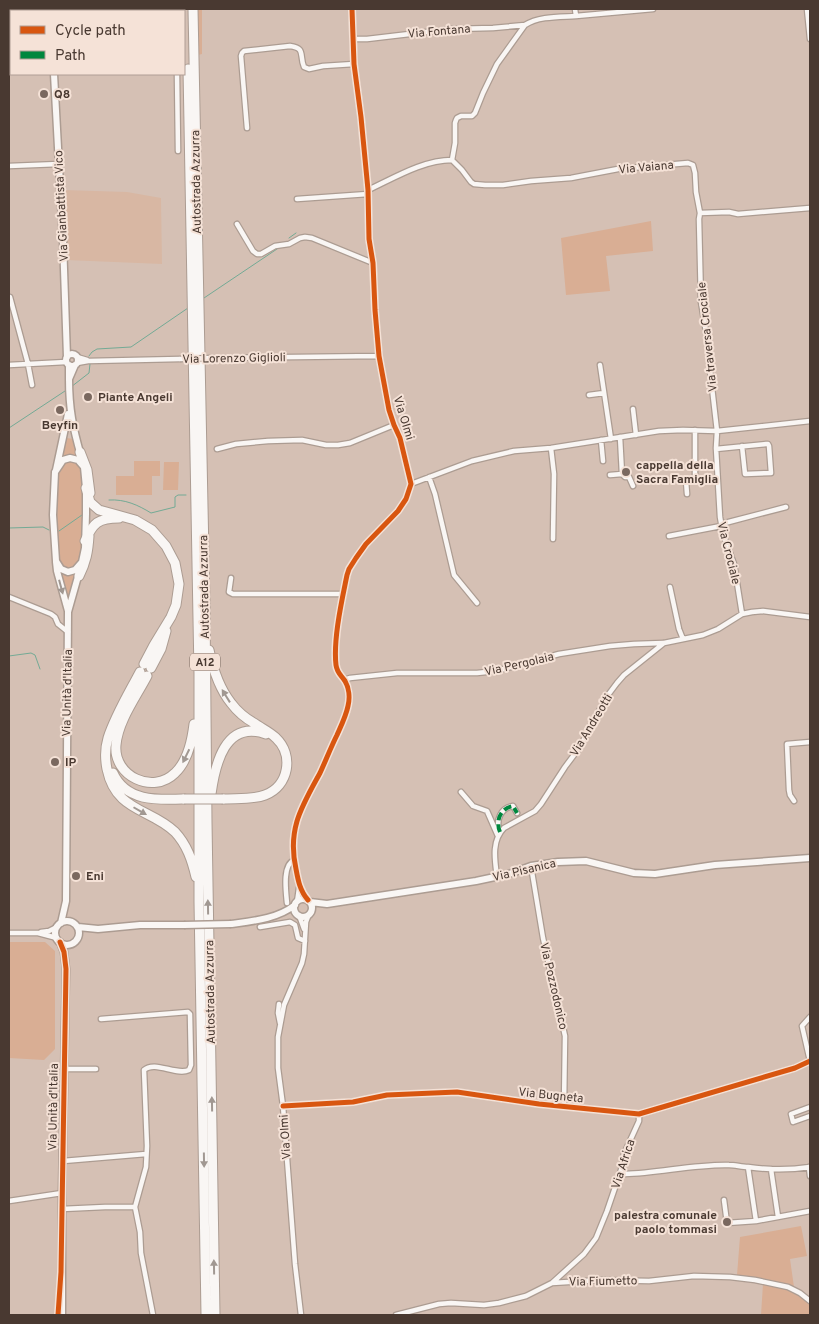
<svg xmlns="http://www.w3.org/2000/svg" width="819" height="1324" viewBox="0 0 819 1324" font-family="Overpass,sans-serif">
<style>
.built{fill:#d8b7a3}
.green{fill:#d9ae94}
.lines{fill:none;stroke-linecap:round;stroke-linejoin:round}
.stream{stroke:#73aa95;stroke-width:1}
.street-casing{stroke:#ac9c92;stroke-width:7}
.secondary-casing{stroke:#ac9c92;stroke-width:9}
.highway-casing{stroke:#ac9c92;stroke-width:11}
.street{stroke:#f9f6f4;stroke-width:4.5}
.secondary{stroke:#f9f6f4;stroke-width:6}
.highway{stroke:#f9f6f4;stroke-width:9}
.street-bridge-casing{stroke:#ac9c92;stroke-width:7;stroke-linecap:butt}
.secondary-bridge-casing{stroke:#ac9c92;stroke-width:9;stroke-linecap:butt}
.highway-bridge-casing{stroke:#ac9c92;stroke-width:11;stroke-linecap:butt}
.street-bridge{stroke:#f9f6f4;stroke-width:4.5}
.secondary-bridge{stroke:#f9f6f4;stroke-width:6}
.highway-bridge{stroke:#f9f6f4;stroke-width:9}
.quiet{stroke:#00873e;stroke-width:4;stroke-dasharray:8 4;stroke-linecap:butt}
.cycleway-casing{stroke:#f5e2d7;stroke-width:8}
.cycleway{stroke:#d85610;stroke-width:5}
.oneway{fill:#a19892}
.poi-dot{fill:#7a685f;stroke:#f5e2d7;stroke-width:2}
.labels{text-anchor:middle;stroke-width:4;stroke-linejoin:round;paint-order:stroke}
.shield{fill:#f5e2d7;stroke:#7d6c63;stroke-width:1}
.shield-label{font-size:11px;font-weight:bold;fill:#493931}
.street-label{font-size:12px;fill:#493931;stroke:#f5e2d7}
.poi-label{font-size:12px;font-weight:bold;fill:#493931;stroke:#f5e2d7;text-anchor:start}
</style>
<rect width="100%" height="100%" fill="#d5c0b4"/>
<path class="built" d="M63 190 127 192 161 198 162 264 66 260Z"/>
<path class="green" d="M197 9H202V54L198 55Z
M651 221 653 251 606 256 610 291 566 295 561 238Z
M66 438 74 439 78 459 59 463Z
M73 460 82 467 84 506 82 555 78 563 73 568 66 570 58 562 55 534 58 474 64 463Z
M134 461H160V476H152V495H116V476H134Z
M164 462H179L178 490H163Z
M59 570 78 571 68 602Z
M9 942H45L55 951V1049L44 1060 9 1058Z
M801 1226 807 1256 790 1259 794 1287 779 1283 737 1275 740 1237Z
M763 1284C783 1287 794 1290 810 1303V1315H761Z"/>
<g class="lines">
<path class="stream" d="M289 238 296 233
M204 298 277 249
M89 356 92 352 97 349 131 347 188 308
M71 387 89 373 90 364
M9 428 65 391
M109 500C125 499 138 505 151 513L175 507V497L178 495H186
M9 528 43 527 49 530
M59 531 82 515
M9 656 31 653 35 655 40 669"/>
<g class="street-casing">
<path id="street" d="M176 9V11
M807 9 810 39
M576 16 653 9
M354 39H367L452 29 493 28 525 25
M177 74 178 151
M247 128 241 56 242 53 244 51 290 46C306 48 299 55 304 67L309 69 323 66 354 64
M452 160 462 170 471 182 474 184 485 185H503L531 181 571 178 618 169 688 163 693 165 695 173 696 192 700 213 729 212 738 214 810 208
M9 166 59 164
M368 190C394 178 423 160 452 160L455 143V123L456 120 457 118 461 116H472L475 113 483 93 497 64 525 25C539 16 559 17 576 16L575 9
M297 199 368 194
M700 213 699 219 701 302 708 344 710 370 717 431 810 421
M237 224 253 251 257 254H261L275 246 289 244 300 238 305 237 312 238 373 263
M10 297 28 364 32 385
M77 357 87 360
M214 358 379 356
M77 363 88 361 180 359
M9 365 66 362
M600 365 611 439
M589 395 604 393
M633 409 636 435
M601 440 603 461
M551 448 554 474 553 539
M217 449 236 444 268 441 302 440 326 445H338L350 443 394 425
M716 449 766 444H768L769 446 771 473 745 474 742 446
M622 474 625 477H629L633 486
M610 475 622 474 620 437
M429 477 435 494 454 575 477 603
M411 484 472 461 514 451 551 448 659 431 683 430 717 431 716 448 720 517 723 534 734 564 742 614
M687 494 686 481 693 479 695 478V430
M721 524 786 507
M669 536 721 526
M231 578 229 592 233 594H343
M670 587 679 629 683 639
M9 597 51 614 55 617 58 624 68 632
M344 680 350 678 397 673H477L496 671 559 654 610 646 634 644 663 643
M461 792 473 806 487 811 498 836
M794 801 790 795 789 790 787 744 810 742
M500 832C495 820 501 808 513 806L517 813
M531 866 543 938 565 1036 564 1106
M497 877C495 861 491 841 504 828L535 811 541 804 565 767 580 747 591 725 608 695 617 683 624 675 664 643 703 635 718 629 742 614 752 612 763 611 810 617
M308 900C300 891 298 880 296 869 287 829 302 806 320 773 326 760 331 747 337 735 341 726 346 716 348 706 350 698 349 688 345 681 341 675 337 673 336 665 333 639 342 600 347 575L349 569 356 558 366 544 398 511 406 499 411 484 400 438 394 425 389 410 379 356 375 310 373 263 369 239 368 190 361 117 354 64 352 9
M297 902 299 888
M287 903C286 892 282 865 294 860
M299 915 304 929
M260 927 290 922 295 925 298 938 305 941
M41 932 49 931 57 927
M9 933H38L57 938
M279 1004 278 1013 280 1023
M101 1019 188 1012 190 1014 191 1065 189 1070C176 1076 155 1060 144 1070L147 1146 146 1167 135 1207 140 1232 141 1253 153 1315
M810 1061 802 1026 810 1017
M64 1069H96
M283 1106 353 1102 387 1095 457 1092 539 1104 639 1114 795 1068 810 1061
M810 1107 791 1114 793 1122 810 1116
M63 1161 146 1154
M748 1167 756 1221
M809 1167 810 1176
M771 1169 778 1217
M621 1170V1173L625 1174C660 1173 694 1164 729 1165 735 1165 742 1167 748 1167 769 1170 790 1170 810 1167
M724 1200 727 1223 756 1221 810 1211
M9 1201 62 1193
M62 1209 105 1207H135
M552 1283 584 1254 596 1238 607 1211 621 1170 624 1154 639 1121V1114
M301 1315 295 1264 283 1106 278 1068V1037L284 1005 302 963 304 954 306 922 309 914
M396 1315 439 1304 451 1303 484 1305 499 1303 526 1296 552 1283 601 1280 649 1281 694 1276 730 1277 755 1280 788 1287 800 1293 810 1301"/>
</g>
<g class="secondary-casing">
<path id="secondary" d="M53 9V11
M54 74 63 240 67 357
M66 360a6 6 0 1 1 12 0a6 6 0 1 1-12 0Z
M69 365V379L75 365
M69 379C69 409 73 428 81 456
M70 458 78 460 84 467 86 488V514L85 548 82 562 75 570 68 572 61 569 56 561 53 515 55 472 63 460Z
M56 470 68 414
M56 562 57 571 68 611
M294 908a9 9 0 1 1 18 0a9 9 0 1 1-18 0Z
M310 902 327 904 476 881 509 874 531 866 558 862 586 861 634 873 655 874 715 865 810 858
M55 933a12 12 0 1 1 24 0a12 12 0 1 1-24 0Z
M61 923 66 901 68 612 79 573
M231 924C253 921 277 919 295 905
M78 927 98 929 140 925H184
M60 942 64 952 66 969 62 1193V1315"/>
</g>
<g class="highway-casing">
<path id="highway" d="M193 9 205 605 207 822 215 1315
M188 69 199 674V902L206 1315
M80 452 87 470 90 493
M86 488 90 502 99 510 135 520 152 530 166 546 175 563 179 584 176 605 171 617 154 645 144 664
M85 541C93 523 98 518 119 518
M79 576C86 562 88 552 89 536
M209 650C213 669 219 688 231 703 237 711 245 718 254 723 261 728 270 732 276 738 294 755 289 786 265 795 252 800 236 798 223 799
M151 668 161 649 166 631
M140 672C129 693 115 716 108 738 105 748 105 759 107 769 116 812 150 808 175 832 187 845 192 860 196 877
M147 676C136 697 118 721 116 745 113 776 153 795 175 773 188 761 192 741 194 724
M113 773C126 802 158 800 184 799
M211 794C215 765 225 719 266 734"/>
</g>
<use href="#street" class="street"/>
<use href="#secondary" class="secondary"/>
<use href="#highway" class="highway"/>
<g class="street-bridge-casing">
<path id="street-bridge" d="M180 359 214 358"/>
</g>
<g class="secondary-bridge-casing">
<path id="secondary-bridge" d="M184 925 231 924"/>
</g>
<g class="highway-bridge-casing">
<path id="highway-bridge" d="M184 799H223"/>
</g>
<use href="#street-bridge" class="street-bridge"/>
<use href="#secondary-bridge" class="secondary-bridge"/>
<use href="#highway-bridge" class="highway-bridge"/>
<path class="quiet" d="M500 832C495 820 501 808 513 806L517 813"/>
<g class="cycleway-casing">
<path id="cycleway" d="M308 900C300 891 298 880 296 869 287 829 302 806 320 773 326 760 331 747 337 735 341 726 346 716 348 706 350 698 349 688 345 681 341 675 337 673 336 665 333 639 342 600 347 575L349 569 356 558 366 544 398 511 406 499 411 484 400 438 394 425 389 410 379 356 375 310 373 263 369 239 368 190 361 117 354 64 352 9
M283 1106 353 1102 387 1095 457 1092 539 1104 639 1114 795 1068 810 1061
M58 1315 61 1272 66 969 64 952 60 942"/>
</g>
<use href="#cycleway" class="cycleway"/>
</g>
<defs><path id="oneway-solid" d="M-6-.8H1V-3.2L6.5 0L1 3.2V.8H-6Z" transform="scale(1.25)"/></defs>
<g class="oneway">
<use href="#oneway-solid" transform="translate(61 587) rotate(75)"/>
<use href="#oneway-solid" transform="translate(226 696) rotate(-122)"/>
<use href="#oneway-solid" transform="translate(186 756) rotate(116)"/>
<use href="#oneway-solid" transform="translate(140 811) rotate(30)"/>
<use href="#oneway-solid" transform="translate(208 907) rotate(-91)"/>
<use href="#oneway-solid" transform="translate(212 1104) rotate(-91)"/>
<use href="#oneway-solid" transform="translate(204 1160) rotate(89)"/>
<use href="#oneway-solid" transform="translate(214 1267) rotate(-91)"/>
</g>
<g class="poi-dot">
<circle cx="44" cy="94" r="5"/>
<circle cx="88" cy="397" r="5"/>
<circle cx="60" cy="410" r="5"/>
<circle cx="626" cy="472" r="5"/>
<circle cx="55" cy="762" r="5"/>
<circle cx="76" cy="876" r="5"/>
<circle cx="727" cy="1222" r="5"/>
</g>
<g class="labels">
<rect class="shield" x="190" y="653.5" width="30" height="17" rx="4"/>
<g class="shield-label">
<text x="205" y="666">A12</text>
</g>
<g class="street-label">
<text transform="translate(439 31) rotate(-5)" y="4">Via Fontana</text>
<text transform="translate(646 167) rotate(-5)" y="4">Via Vaiana</text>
<text transform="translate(196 182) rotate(-91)" y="4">Autostrada Azzurra</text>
<text transform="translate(61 206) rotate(-93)" y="4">Via Gianbattista Vico</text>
<text transform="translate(707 337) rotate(-96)" y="4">Via traversa Crociale</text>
<text transform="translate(234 358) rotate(-1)" y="4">Via Lorenzo Giglioli</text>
<text transform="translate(404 418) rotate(73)" y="4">Via Olmi</text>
<text transform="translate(729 553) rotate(76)" y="4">Via Crociale</text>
<text transform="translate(204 587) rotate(-91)" y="4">Autostrada Azzurra</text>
<text transform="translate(519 664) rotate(-13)" y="4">Via Pergolaia</text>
<text transform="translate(67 693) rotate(-89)" y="4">Via Unità d'Italia</text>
<text transform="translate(591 725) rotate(-59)" y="4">Via Andreotti</text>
<text transform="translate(524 870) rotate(-13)" y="4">Via Pisanica</text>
<text transform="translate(554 986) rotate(77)" y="4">Via Pozzodonico</text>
<text transform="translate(210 992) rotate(-91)" y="4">Autostrada Azzurra</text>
<text transform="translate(551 1095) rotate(6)" y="4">Via Bugneta</text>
<text transform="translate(53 1107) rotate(-89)" y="4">Via Unità d'Italia</text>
<text transform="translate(285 1137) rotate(-94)" y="4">Via Olmi</text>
<text transform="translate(623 1164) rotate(-72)" y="4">Via Africa</text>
<text transform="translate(603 1281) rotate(-1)" y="4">Via Fiumetto</text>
</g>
<g class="poi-label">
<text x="54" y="98">Q8</text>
<text x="98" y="401">Piante Angeli</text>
<text x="60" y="429" text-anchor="middle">Beyfin</text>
<text x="636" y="469">cappella della<tspan x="636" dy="14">Sacra Famiglia</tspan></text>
<text x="65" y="766">IP</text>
<text x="86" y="880">Eni</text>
<text x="717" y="1219" text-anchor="end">palestra comunale<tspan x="717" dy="14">paolo tommasi</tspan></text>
</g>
</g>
<rect width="819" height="1324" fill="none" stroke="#493931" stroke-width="20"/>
<rect x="10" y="10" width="175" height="65" fill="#f5e2d7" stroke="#b09e95"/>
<rect x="20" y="26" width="25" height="8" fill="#d85610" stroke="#b09e95"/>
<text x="55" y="35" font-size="15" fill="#493931">Cycle path</text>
<rect x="20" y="51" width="25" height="8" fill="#00873e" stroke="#b09e95"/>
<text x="55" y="60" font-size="15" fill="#493931">Path</text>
</svg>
